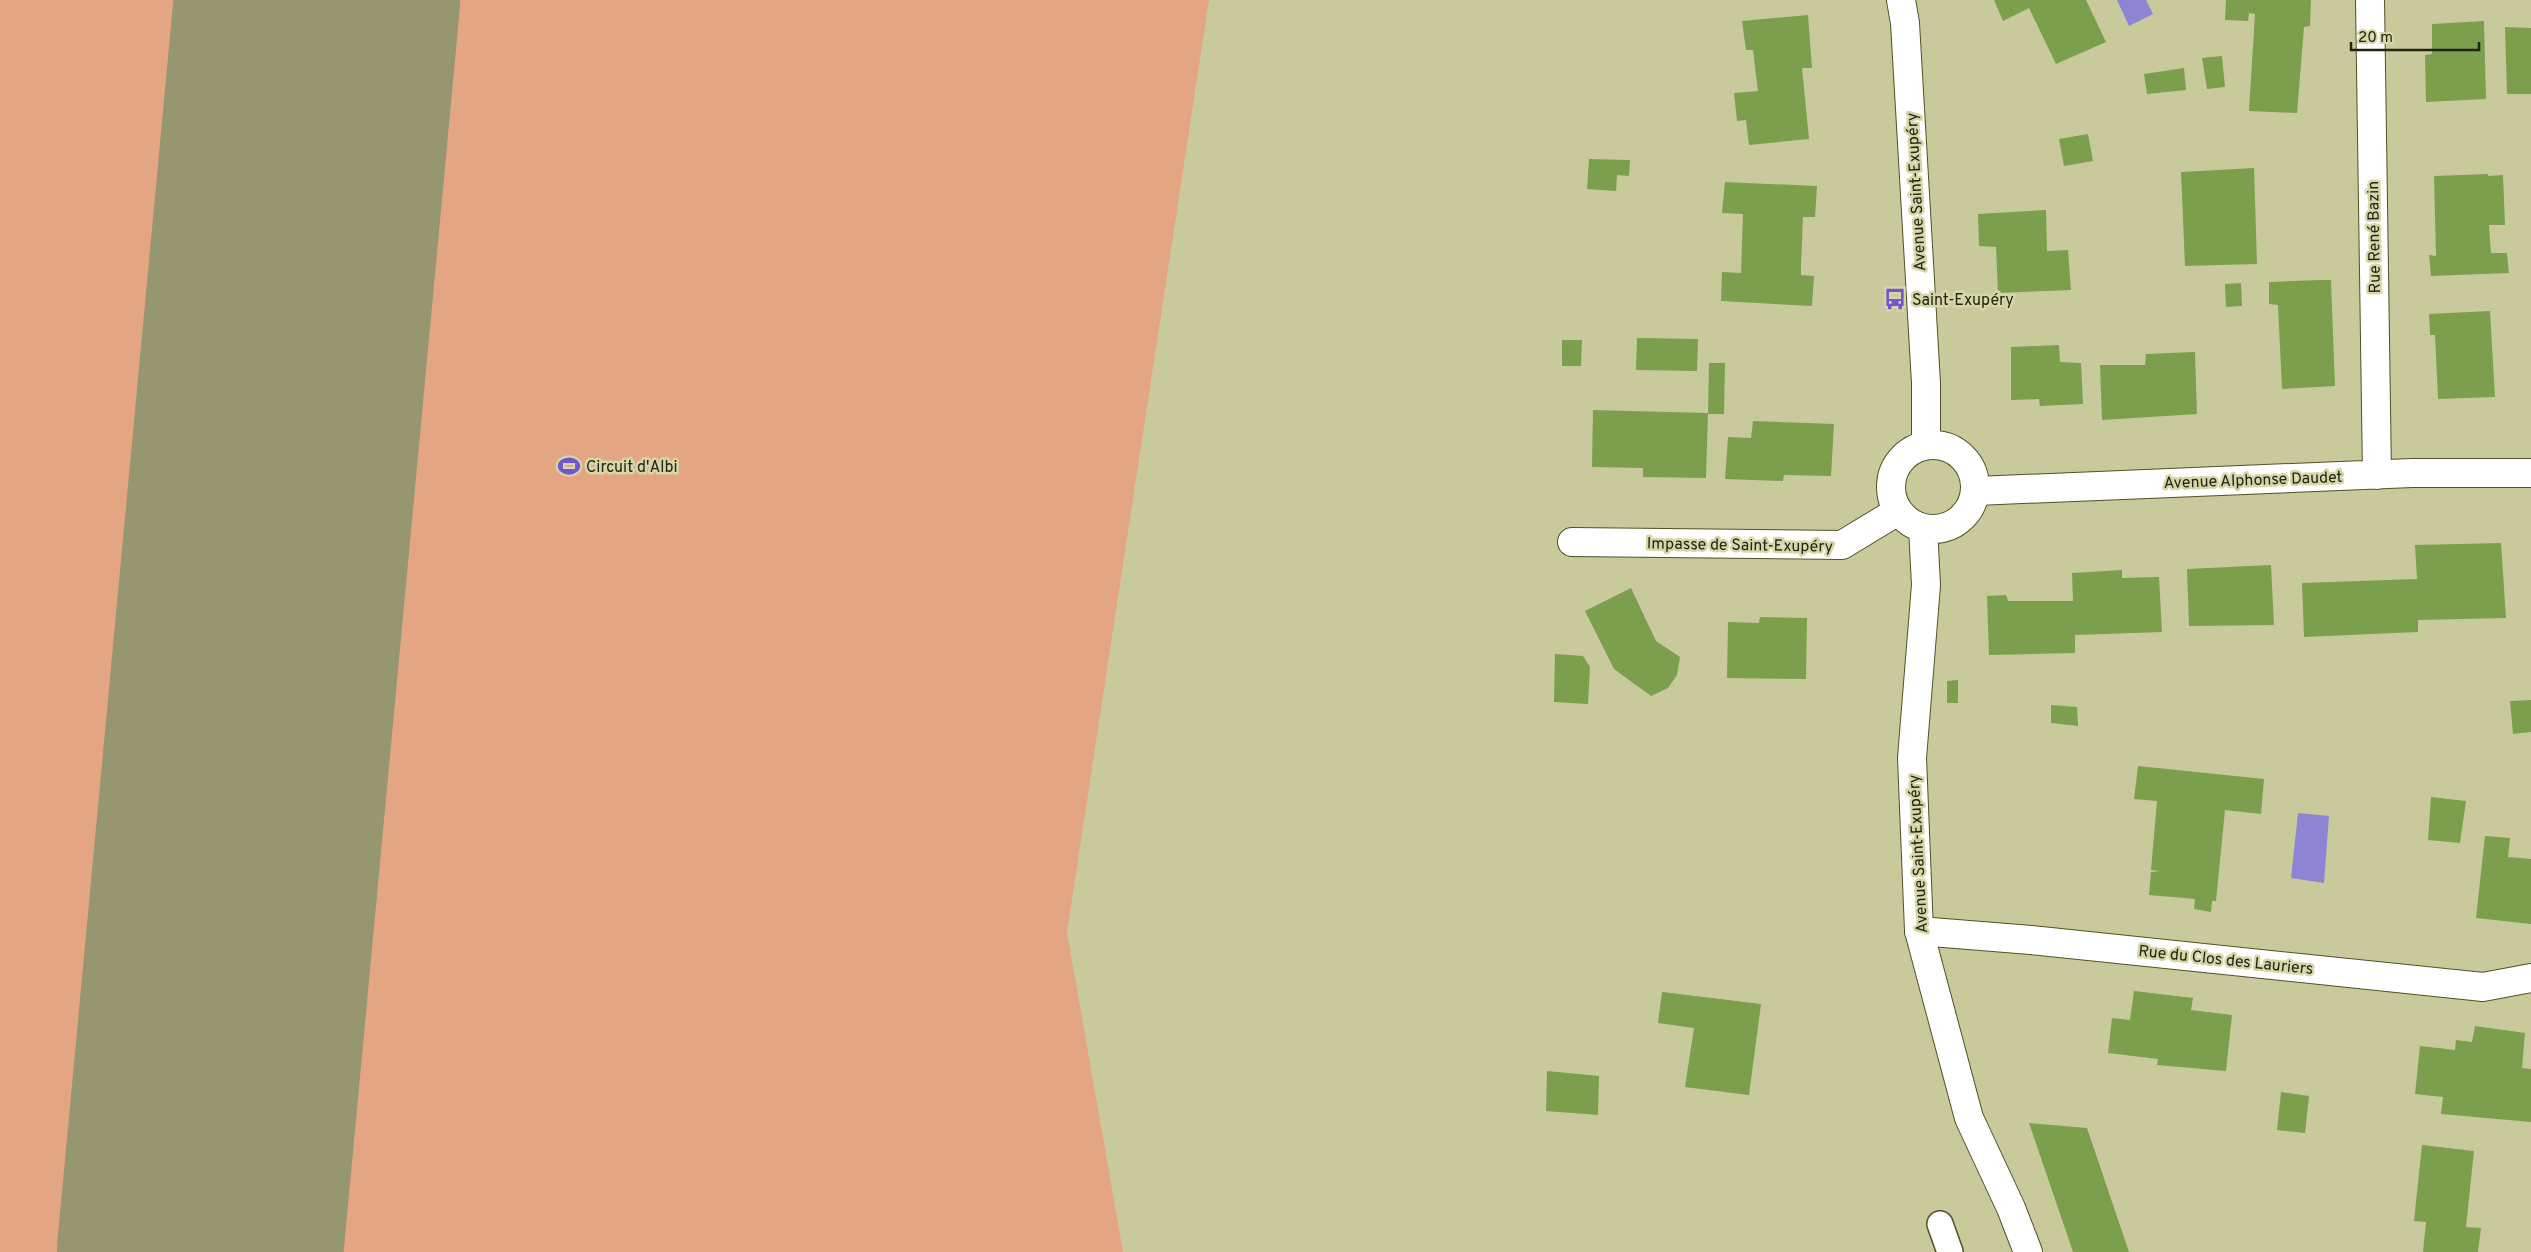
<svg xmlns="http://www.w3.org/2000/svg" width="2531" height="1252" viewBox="0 0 2531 1252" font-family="Overpass,sans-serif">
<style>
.green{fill:#e4a583}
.water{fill:#8e84d4}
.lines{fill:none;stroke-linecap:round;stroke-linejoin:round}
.runway{stroke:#969670;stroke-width:286}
.building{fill:#7b9f4d}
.lane-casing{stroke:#515126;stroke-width:28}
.street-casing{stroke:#515126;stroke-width:30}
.secondary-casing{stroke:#515126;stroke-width:30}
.lane{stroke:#fff;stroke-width:25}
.street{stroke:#fff;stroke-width:28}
.secondary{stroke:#fff;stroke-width:28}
.labels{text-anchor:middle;stroke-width:5;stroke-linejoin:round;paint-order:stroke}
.street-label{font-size:16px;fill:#232311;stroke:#d6d7a8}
.poi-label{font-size:16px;fill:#232311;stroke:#d6d7a8;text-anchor:start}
</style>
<rect width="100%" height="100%" fill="#c9ca9b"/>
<path class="green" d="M0 0H1209L1067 932 1123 1252H0Z"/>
<path class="water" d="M2117 0H2146L2153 14 2129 26Z
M2298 813 2329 816 2324 883 2291 878Z"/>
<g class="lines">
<path class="runway" d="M200 1252 317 0"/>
</g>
<path class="building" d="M1994 0H2086L2106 42 2056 64 2029 8 2003 21Z
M2226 0H2311L2310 26 2304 27 2297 113 2249 111 2255 14 2249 13 2248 21 2225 20Z
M1808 15 1812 68H1802L1809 139 1749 145 1746 120 1737 121 1734 93 1758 91 1753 50H1746L1742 21Z
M2484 21 2486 99 2426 102 2425 55 2432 54V24Z
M2505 27 2531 28V94H2507Z
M2222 56 2225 87 2207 89 2202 58Z
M2184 68 2186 90 2147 94 2144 74Z
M2088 134 2093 161 2064 166 2059 139Z
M1589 159 1630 160 1629 176 1617 175 1616 191 1587 189Z
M2254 168 2257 264 2185 266 2181 172Z
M2488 174V176L2503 175 2505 225H2489L2491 253H2507L2509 273 2431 276 2429 255 2436 256 2434 176Z
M1725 182 1817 186 1815 217H1803L1801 266V275L1814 276 1812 306 1721 301 1722 272 1741 273 1743 214 1722 213Z
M2046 210 2047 251 2068 250 2071 290 1998 293 1996 247 1979 246 1978 214Z
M2322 280H2331L2335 386 2282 389 2278 305 2269 304V282Z
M2241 283 2242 306 2226 307 2225 284Z
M2490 311 2495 397 2438 399 2435 335H2430L2429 314Z
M1637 338 1698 339 1697 371 1636 370Z
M1562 340H1582L1581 366H1562Z
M2059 345 2060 362 2081 363 2083 404 2040 406 2039 399 2011 400V347Z
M2195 352 2197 414 2102 420 2100 365H2145L2146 354Z
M1709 363H1725L1724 414H1708Z
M1593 410 1708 413 1706 478 1643 477V468L1592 467Z
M1753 421 1834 424 1831 476 1784 475 1783 481 1725 479 1728 437 1751 438Z
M2501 543 2506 618 2418 620V632L2304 637 2302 583 2417 579 2415 545Z
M2271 565 2274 625 2189 626 2187 569Z
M2122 570V578L2159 577 2162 632 2075 635V653L1989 655 1987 596 2006 595 2008 601H2073L2072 573Z
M1631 588 1656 641 1680 657 1677 675 1668 688 1651 696 1614 669 1585 611Z
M1760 617 1807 618 1806 679 1727 678 1728 622 1759 623Z
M1555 654 1583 656 1590 667 1588 704 1554 702Z
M1958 680V703H1947V681Z
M2531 700V732L2513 734 2510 701Z
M2051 705 2077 707 2078 726 2051 723Z
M2138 766 2264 779 2261 814 2225 810 2216 901H2212L2211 912 2194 909 2195 899 2149 895 2151 872 2160 871 2151 870 2157 801 2134 799Z
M2431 797 2466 801 2460 843 2428 840Z
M2485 836 2510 838 2508 857 2531 859V924L2476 918Z
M2134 991 2193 998 2191 1010 2232 1015 2226 1071 2157 1065 2158 1059 2108 1053 2112 1018 2130 1020Z
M1662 992 1761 1004 1749 1095 1685 1087 1694 1028 1658 1023Z
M2475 1026 2525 1033 2522 1068 2531 1069V1122L2441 1114 2443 1097 2415 1094 2420 1046 2455 1050 2456 1040 2472 1042Z
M1547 1071 1599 1076 1598 1115 1546 1111Z
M2281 1092 2309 1096 2305 1133 2277 1130Z
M2029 1123 2087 1128 2129 1252H2073Z
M2422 1145 2474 1151 2466 1227 2481 1228 2478 1252H2423L2426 1222 2414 1221Z"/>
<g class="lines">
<g class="lane-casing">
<path id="lane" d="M1940 1224 1950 1252"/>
</g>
<g class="street-casing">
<path id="street" d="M2370 0 2377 475
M1976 491 2412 473H2531
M1572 542 1842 545 1898 511
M1919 931 2031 940 2483 987 2531 978"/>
</g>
<g class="secondary-casing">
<path id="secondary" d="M1901 0 1905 23 1926 383V445
M1891 487a42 42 0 1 1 84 0a42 42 0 1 1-84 0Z
M1923 528 1926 585 1912 758 1919 931 1969 1118 2011 1208 2028 1252"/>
</g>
<use href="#lane" class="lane"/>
<use href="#street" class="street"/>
<use href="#secondary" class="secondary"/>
</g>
<defs>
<g id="bus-bare" transform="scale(1.725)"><path d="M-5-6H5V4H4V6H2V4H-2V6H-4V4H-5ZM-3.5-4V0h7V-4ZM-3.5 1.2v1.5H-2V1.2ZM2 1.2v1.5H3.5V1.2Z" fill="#7056cf" stroke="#d6d7a8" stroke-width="2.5" paint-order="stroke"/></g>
<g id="stadium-bare" transform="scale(1.725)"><path d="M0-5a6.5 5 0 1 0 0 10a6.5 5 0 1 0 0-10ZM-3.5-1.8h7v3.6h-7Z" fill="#7056cf" stroke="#d6d7a8" stroke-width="2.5" paint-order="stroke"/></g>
</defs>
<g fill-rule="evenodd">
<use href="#bus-bare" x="1895" y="299"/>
<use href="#stadium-bare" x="569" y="466"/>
</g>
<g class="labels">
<g class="street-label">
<text transform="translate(1915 192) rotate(-93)" y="6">Avenue Saint-Exupéry</text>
<text transform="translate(2373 237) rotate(-91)" y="6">Rue René Bazin</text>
<text transform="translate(2253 479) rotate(-2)" y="6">Avenue Alphonse Daudet</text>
<text transform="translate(1740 544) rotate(1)" y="6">Impasse de Saint-Exupéry</text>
<text transform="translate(1917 854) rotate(-93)" y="6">Avenue Saint-Exupéry</text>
<text transform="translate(2226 959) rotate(6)" y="6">Rue du Clos des Lauriers</text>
</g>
<g class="poi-label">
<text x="1912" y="305">Saint-Exupéry</text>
<text x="586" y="472">Circuit d'Albi</text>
</g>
</g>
<path d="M2351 42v8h128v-8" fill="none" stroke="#232311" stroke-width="2.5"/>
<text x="2358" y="42" font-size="15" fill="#232311" stroke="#d6d7a8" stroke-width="4" paint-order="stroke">20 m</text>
</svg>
